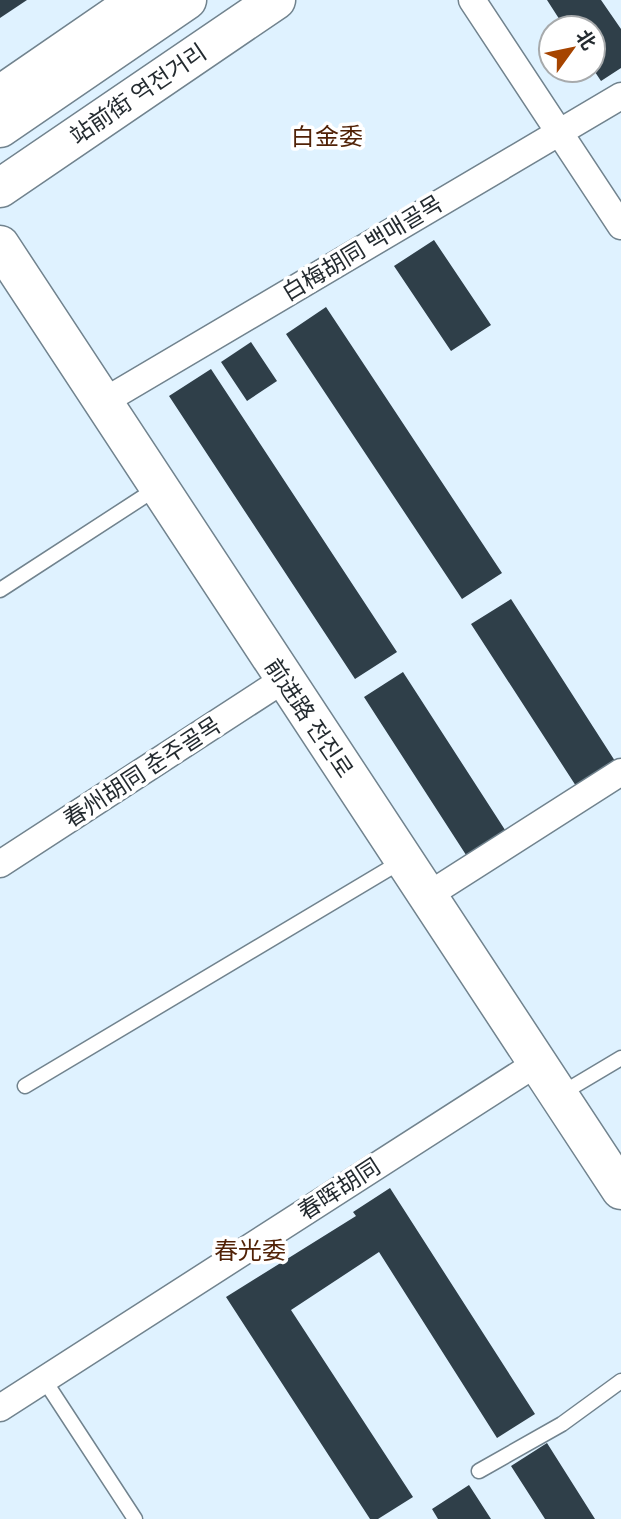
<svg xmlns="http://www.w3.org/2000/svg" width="621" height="1519" viewBox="0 0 621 1519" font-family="'Exo 2','Noto Sans SC','Noto Sans KR',sans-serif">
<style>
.building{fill:#2f3f49}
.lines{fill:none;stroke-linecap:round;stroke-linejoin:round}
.lane-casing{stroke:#71838e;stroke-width:17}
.street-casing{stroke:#71838e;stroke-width:29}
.secondary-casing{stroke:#71838e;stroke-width:41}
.lane{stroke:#fff;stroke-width:14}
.street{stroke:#fff;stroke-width:26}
.secondary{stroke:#fff;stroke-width:38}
.labels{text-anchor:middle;stroke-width:7;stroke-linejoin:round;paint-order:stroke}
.street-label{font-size:23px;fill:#242b30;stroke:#fff}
.neighbourhood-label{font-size:24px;fill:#512207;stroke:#fff}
</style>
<rect width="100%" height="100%" fill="#dff2ff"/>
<path class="building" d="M0 0H27L0 18Z
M547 0H601L621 29V68L601 81 593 69V28H565Z
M434 240 491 325 451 351 394 266Z
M326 307 502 573 462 599 286 334Z
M251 342 277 381 247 401 221 362Z
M211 369 397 652 355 679 169 396Z
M511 599 615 761 576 786 471 624Z
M403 672 507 833 468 858 364 697Z
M390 1188 535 1414 497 1438 379 1252 291 1310 413 1497 378 1519H370L226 1297 356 1216 353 1212Z
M547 1443 595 1519H545L511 1466Z
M469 1485 491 1519H438L432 1509Z"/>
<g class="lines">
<g class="lane-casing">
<path id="lane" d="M0 590 157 488
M25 1086 402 861
M559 1095 621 1058
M43 1378 135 1519
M479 1471 562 1424 621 1381"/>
</g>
<g class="street-casing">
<path id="street" d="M472 0 621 226
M103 402 621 96
M0 864 283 680
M427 896 621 772
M0 1408 537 1063"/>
</g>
<g class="secondary-casing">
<path id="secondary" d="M0 95 138 0
M0 128 187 0
M0 188 276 0
M0 245 621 1190"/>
</g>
<use href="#lane" class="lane"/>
<use href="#street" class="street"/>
<use href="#secondary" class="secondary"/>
</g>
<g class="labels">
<g class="street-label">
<text transform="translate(138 94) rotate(-34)" y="8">站前街 역전거리</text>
<text transform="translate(362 248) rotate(-31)" y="8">白梅胡同 백매골목</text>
<text transform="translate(309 718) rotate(56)" y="8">前进路 전진로</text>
<text transform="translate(142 772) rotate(-33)" y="8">春州胡同 춘주골목</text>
<text transform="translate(339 1189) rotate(-33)" y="8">春晖胡同</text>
</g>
<g class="neighbourhood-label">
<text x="327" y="145">白金委</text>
<text x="250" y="1259">春光委</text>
</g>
</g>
<g transform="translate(572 49) rotate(57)"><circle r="33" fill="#ffffff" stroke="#a7aaac" stroke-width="2"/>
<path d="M0-5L12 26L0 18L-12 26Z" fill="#a64400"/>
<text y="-10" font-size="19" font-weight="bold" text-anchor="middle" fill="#242b30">北</text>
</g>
</svg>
